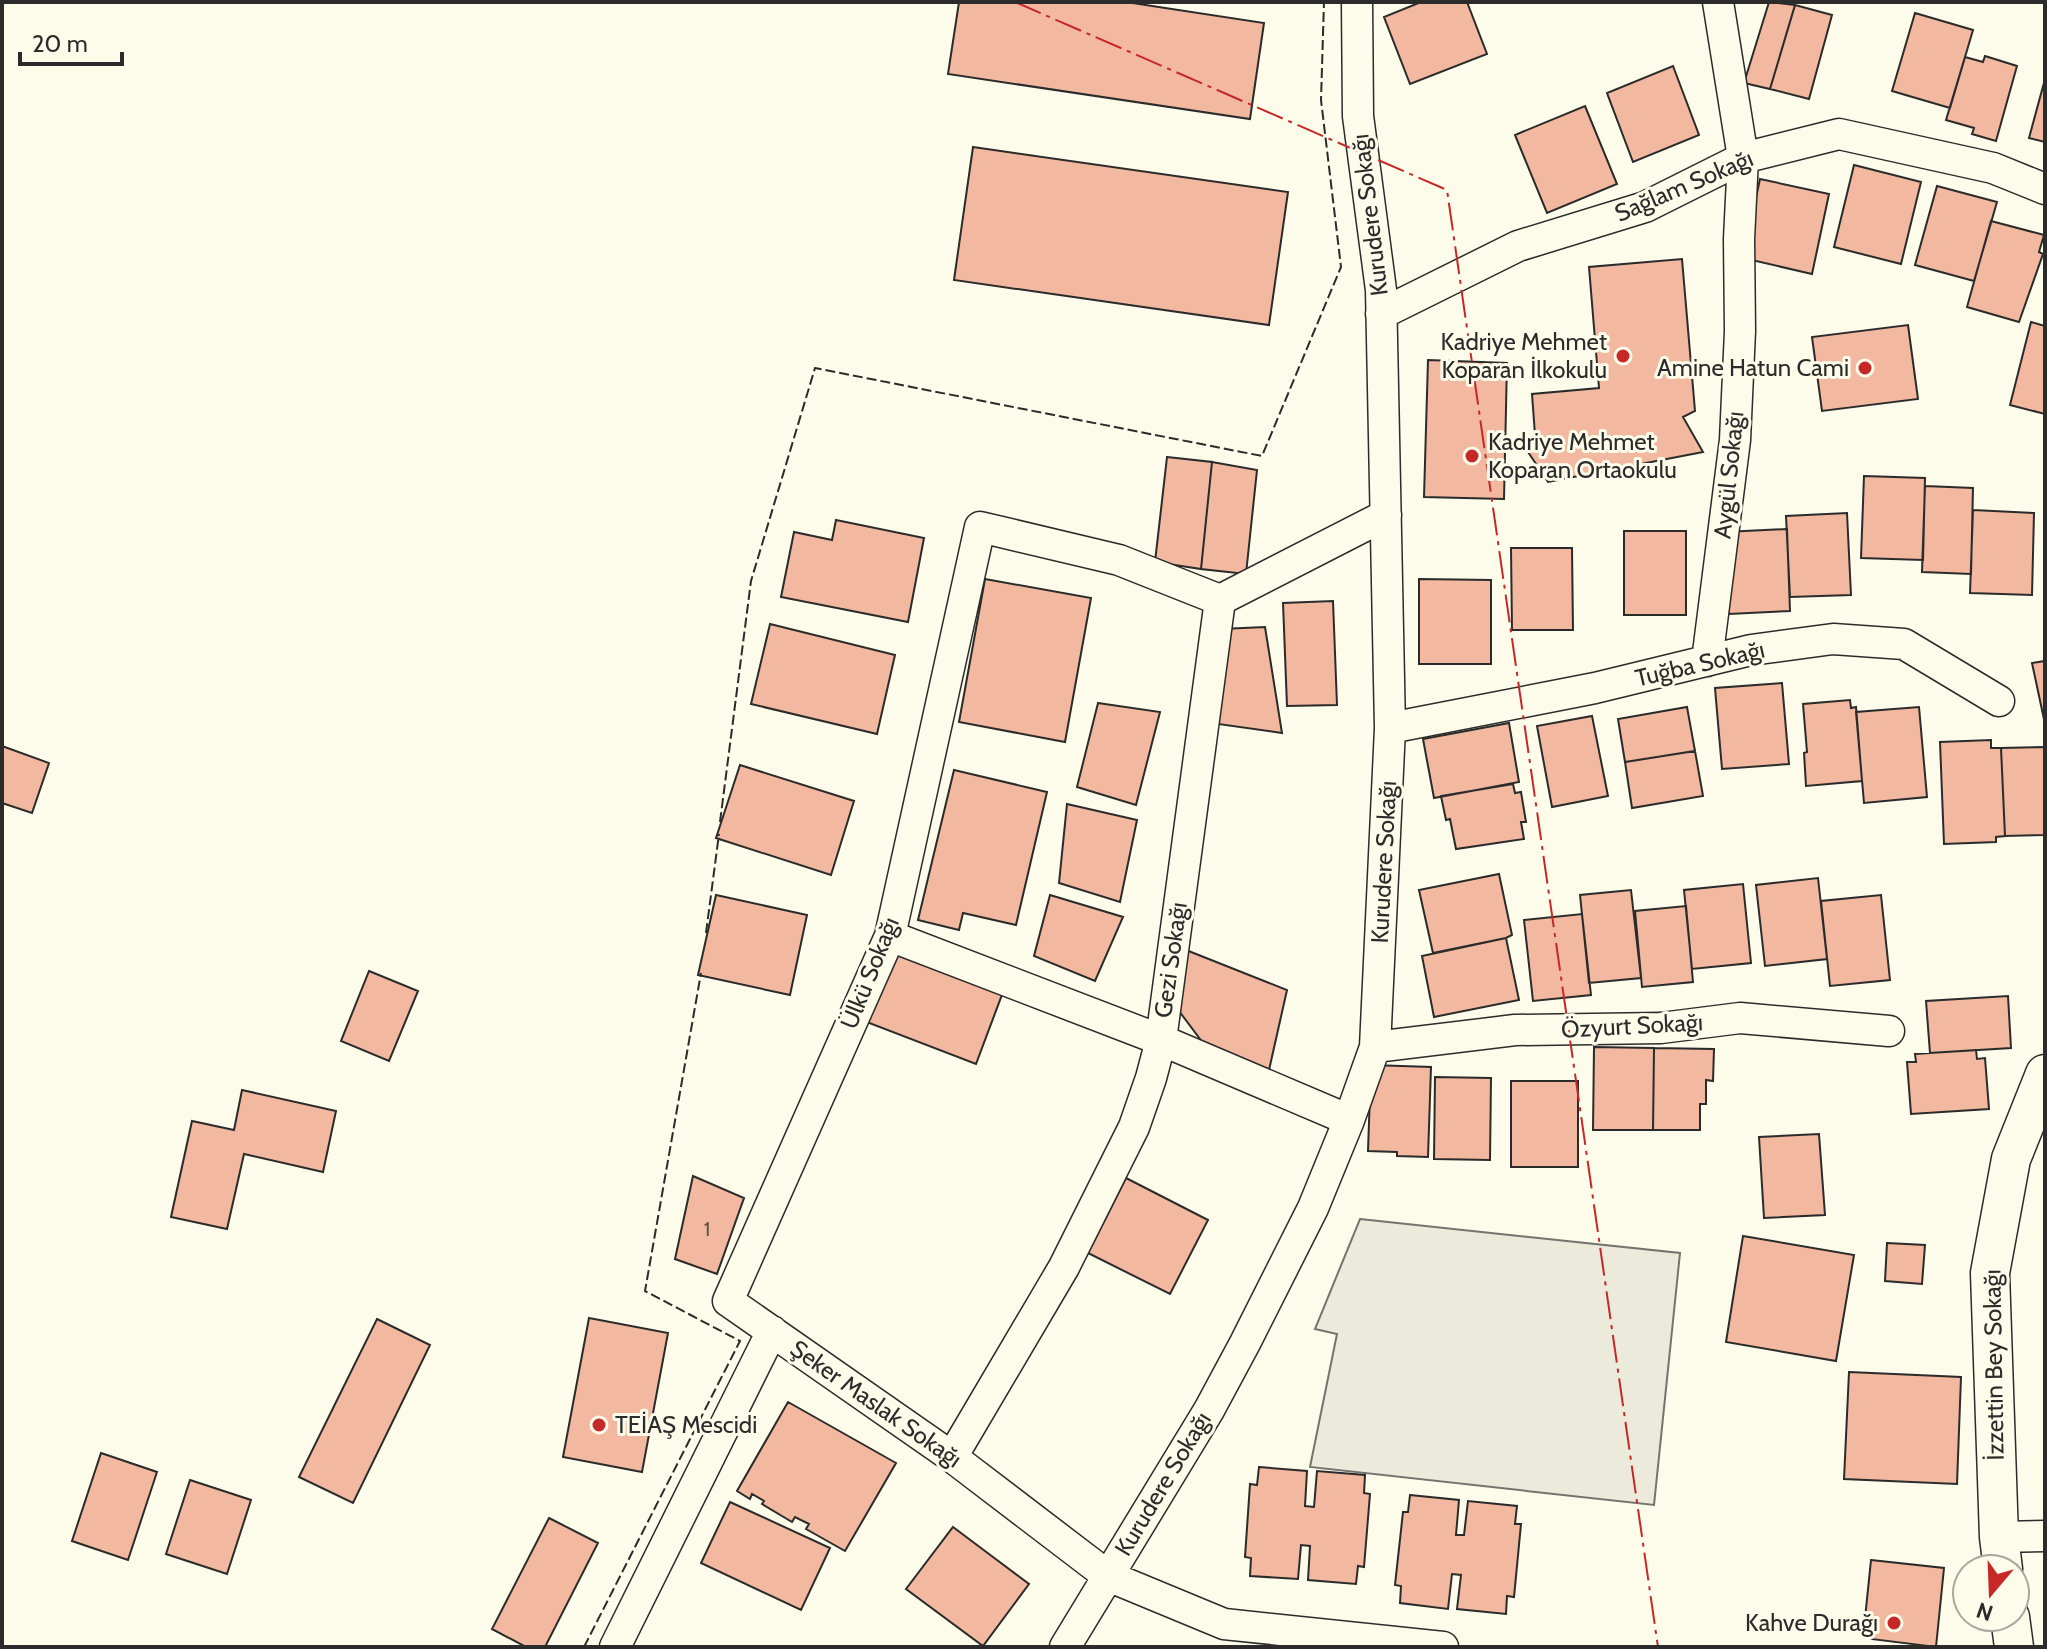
<svg xmlns="http://www.w3.org/2000/svg" width="2047" height="1649" viewBox="0 0 2047 1649" font-family="Cabin,sans-serif">
<style>
.parking{fill:#eceadb;stroke:#74746e;stroke-width:2}
.building{fill:#f2b8a0;stroke:#2b2b2b;stroke-width:2}
.lines{fill:none;stroke-linecap:round;stroke-linejoin:round}
.minor-casing{stroke:#2b2b2b;stroke-width:33}
.tertiary-casing{stroke:#2b2b2b;stroke-width:41}
.minor{stroke:#fdfbea;stroke-width:30}
.tertiary{stroke:#fdfbea;stroke-width:38}
.fence{stroke:#2b2b2b;stroke-width:2;stroke-dasharray:10 4;stroke-linecap:butt}
.power{stroke:#c62828;stroke-width:2;stroke-dasharray:28 6 4 6;stroke-linecap:butt}
.poi-dot{fill:#c62828;stroke:#fdfbea;stroke-width:3}
.labels{text-anchor:middle;stroke-width:6;stroke-linejoin:round;paint-order:stroke}
.number-label{font-size:20px;fill:#5d4e48}
.street-label{font-size:24px;fill:#2b2b2b;stroke:#fdfbea}
.poi-label{font-size:24px;fill:#2b2b2b;stroke:#fdfbea;text-anchor:end}
</style>
<rect width="100%" height="100%" fill="#fdfbea"/>
<path class="parking" d="M1360 1219 1680 1253 1654 1505 1310 1467 1337 1334 1315 1329Z"/>
<path class="building" d="M959 2H1126L1264 23 1250 119 948 74Z
M1421 2H1467L1487 54 1410 84 1384 17Z
M1769 2 1795 5 1770 89 1744 83Z
M1795 5 1832 15 1809 99 1770 89Z
M1915 13 1973 30 1950 108 1892 91Z
M1985 56 2017 66 1996 141 1972 134 1974 128 1946 120 1965 57 1983 62Z
M1673 66 1699 135 1633 162 1607 93Z
M2045 79V142L2029 138Z
M1585 106 1617 184 1547 213 1515 135Z
M973 147 1288 192 1269 325 954 280Z
M1854 165 1921 182 1901 264 1834 247Z
M1760 179 1829 194 1812 274 1743 258Z
M1937 186 1997 202 1974 281 1915 265Z
M1991 221 2044 235 2039 252 2043 254 2019 322 1967 307Z
M1682 259 1695 411 1683 417 1703 452 1548 482 1522 443 1535 435 1532 394 1599 388 1589 267Z
M2031 322 2045 326V414L2010 405Z
M1908 325 1918 399 1822 411 1812 337Z
M1428 360 1507 363 1504 499 1424 497Z
M1167 457 1212 462 1201 569 1155 562Z
M1212 462 1257 470 1246 574 1201 569Z
M1864 476 1925 478 1923 560 1861 558Z
M1925 486 1973 488 1971 574 1922 572Z
M1973 510 2034 513 2032 595 1970 593Z
M1847 513 1851 595 1790 597 1786 516Z
M836 520 924 538 908 622 781 597 794 532 832 540Z
M1787 529 1790 611 1729 614 1725 532Z
M1624 531H1686V615H1624Z
M1511 548H1572L1573 630H1512Z
M985 579 1091 598 1065 742 959 722Z
M1419 579 1491 580V664H1419Z
M1333 601 1337 705 1287 706 1283 603Z
M770 624 895 655 877 734 751 704Z
M1265 627 1282 733 1218 724 1221 629Z
M2045 661V724L2032 663Z
M1782 683 1789 764 1722 769 1715 688Z
M1850 700 1851 708 1856 707 1862 781 1806 786 1804 753 1807 752 1803 704Z
M1098 703 1160 712 1136 805 1077 787Z
M1687 707 1695 751 1625 762 1618 719Z
M1919 707 1927 797 1864 803 1856 712Z
M1592 716 1608 796 1552 807 1537 726Z
M1509 723 1519 782 1434 798 1423 739Z
M1991 740V748H2001L2005 836 1996 837V842L1944 844 1940 742Z
M2 746 49 763 32 813 2 803Z
M2045 747V835L2005 836 2001 748Z
M1695 751 1703 796 1632 808 1625 762Z
M740 765 854 801 831 875 716 838Z
M954 770 1047 792 1016 925 963 913 959 930 918 920Z
M1513 784 1515 793 1521 792 1526 822H1521L1524 839 1456 849 1450 819 1446 820 1441 796Z
M1067 804 1137 820 1120 902 1059 883Z
M1499 874 1512 935 1506 938 1433 953 1419 890Z
M1818 878 1827 959 1765 966 1756 885Z
M1743 884 1751 963 1692 969 1684 890Z
M1631 890 1641 978 1589 983 1580 895Z
M716 895 807 915 790 995 698 975Z
M1050 895 1123 917 1095 981 1034 956Z
M1881 895 1890 980 1830 986 1821 901Z
M1686 906 1693 982 1642 987 1635 911Z
M1582 914 1591 995 1533 1001 1524 920Z
M1506 938 1519 1000 1434 1017 1422 956Z
M1181 948 1287 990 1267 1079 1209 1051 1167 995Z
M895 950 1003 992 976 1064 864 1021Z
M369 971 418 991 389 1061 341 1041Z
M2008 996 2011 1048 1930 1053 1926 1001Z
M1594 1047 1654 1048 1653 1130H1593Z
M1654 1048 1714 1049 1713 1081 1706 1080V1104H1700V1130H1653Z
M1976 1050 1977 1059 1985 1058 1989 1109 1911 1114 1907 1062H1916L1915 1054Z
M1371 1065 1431 1067 1428 1157 1397 1156V1152L1368 1151Z
M1435 1077 1491 1078 1490 1160 1434 1159Z
M1511 1081H1578V1167H1511Z
M242 1090 336 1111 323 1172 244 1154 227 1229 171 1217 192 1121 234 1130Z
M1819 1134 1825 1215 1764 1218 1759 1137Z
M693 1176 744 1198 717 1274 675 1259Z
M1126 1178 1208 1220 1170 1294 1088 1253Z
M1743 1236 1854 1255 1836 1361 1726 1342Z
M1887 1243 1925 1245 1922 1284 1885 1281Z
M589 1318 668 1333 642 1472 563 1457Z
M377 1319 430 1345 353 1503 299 1477Z
M1849 1372 1961 1377 1957 1484 1844 1479Z
M788 1402 896 1463 845 1551 806 1529 809 1524 795 1517 792 1522 762 1504 764 1501 752 1494 750 1499 737 1491Z
M101 1453 157 1472 128 1560 72 1541Z
M1259 1467 1307 1471 1305 1506 1314 1507 1317 1471 1365 1475 1364 1493 1370 1494 1364 1567 1358 1566 1356 1584 1308 1580 1310 1546 1301 1545 1298 1579 1250 1576 1251 1558 1245 1557 1250 1484 1257 1485Z
M190 1480 251 1500 227 1574 166 1554Z
M1410 1495 1459 1500 1456 1535H1464L1468 1501 1517 1506 1515 1524H1521L1514 1597 1507 1596 1506 1614 1457 1609 1461 1575 1452 1574 1448 1609 1400 1603 1401 1586 1395 1585 1403 1512H1408Z
M730 1502 830 1548 801 1610 701 1563Z
M549 1518 598 1543 545 1647H526L492 1629Z
M953 1527 1029 1584 983 1646 906 1589Z
M1871 1560 1944 1568 1936 1647 1863 1638Z"/>
<g class="lines">
<g class="minor-casing">
<path id="minor" d="M1381 314 1518 246 1645 207 1743 158 1839 134 1993 168 2045 189
M1220 600 1119 560 980 527 890 936 728 1301 952 1457 1108 1576 1224 1624 1443 1647
M1707 661 1735 440 1740 331 1739 239 1743 158 1718 2
M1390 728 1595 688 1751 650 1833 639 1904 644 1999 701
M890 936 1161 1040 1349 1120
M1375 1047 1515 1030 1661 1028 1740 1018 1889 1031
M952 1457 1064 1267 1134 1127 1151 1078 1161 1040 1220 600 1386 515
M1999 1537 2045 1536
M615 1647 772 1331
M1065 1647 1209 1410 1245 1343 1313 1208 1349 1120 1375 1047 1390 728 1381 290 1358 116 1357 2"/>
</g>
<g class="tertiary-casing">
<path id="tertiary" d="M2003 1569 1999 1537 1990 1273 2011 1159 2045 1074
M2010 1617 2014 1647"/>
</g>
<use href="#minor" class="minor"/>
<use href="#tertiary" class="tertiary"/>
<path class="fence" d="M720 822 751 581 815 368 1262 456 1341 267 1321 100 1324 2
M706 933 719 834
M584 1647 740 1341 645 1291 701 973"/>
<path class="power" d="M1015 2 1447 190 1658 1647"/>
</g>
<g class="poi-dot">
<circle cx="1623" cy="356" r="8"/>
<circle cx="1865" cy="368" r="8"/>
<circle cx="1472" cy="456" r="8"/>
<circle cx="599" cy="1425" r="8"/>
<circle cx="1894" cy="1623" r="8"/>
</g>
<g class="labels">
<g class="number-label">
<text x="707" y="1236">1</text>
</g>
<g class="street-label">
<text transform="translate(1684 186) rotate(-23)" y="8">Sağlam Sokağı</text>
<text transform="translate(1370 215) rotate(-97)" y="8">Kurudere Sokağı</text>
<text transform="translate(1729 475) rotate(-84)" y="8">Aygül Sokağı</text>
<text transform="translate(1700 664) rotate(-13)" y="8">Tuğba Sokağı</text>
<text transform="translate(1384 862) rotate(-87)" y="8">Kurudere Sokağı</text>
<text transform="translate(1171 960) rotate(-82)" y="8">Gezi Sokağı</text>
<text transform="translate(870 973) rotate(-68)" y="8">Ülkü Sokağı</text>
<text transform="translate(1632 1026) rotate(-3)" y="8">Özyurt Sokağı</text>
<text transform="translate(1994 1365) rotate(-91)" y="8">İzzettin Bey Sokağı</text>
<text transform="translate(876 1404) rotate(35)" y="8">Şeker Maslak Sokağı</text>
<text transform="translate(1163 1484) rotate(-59)" y="8">Kurudere Sokağı</text>
</g>
<g class="poi-label">
<text x="1607" y="350">Kadriye Mehmet<tspan x="1607" dy="28">Koparan İlkokulu</tspan></text>
<text x="1849" y="376">Amine Hatun Cami</text>
<text x="1488" y="450" text-anchor="start">Kadriye Mehmet<tspan x="1488" dy="28">Koparan Ortaokulu</tspan></text>
<text x="615" y="1433" text-anchor="start">TEİAŞ Mescidi</text>
<text x="1878" y="1631">Kahve Durağı</text>
</g>
</g>
<rect width="2047" height="1649" fill="none" stroke="#2b2b2b" stroke-width="8"/>
<g transform="translate(1991 1593) rotate(199)"><circle r="38" fill="#fdfbea" stroke="#a9a89e" stroke-width="2"/>
<path d="M0-6L14 30L0 20L-14 30Z" fill="#c62828"/>
<text y="-12" font-size="22" font-weight="bold" text-anchor="middle" fill="#2b2b2b">N</text>
</g>
<path d="M20 52v12h102v-12" fill="none" stroke="#2b2b2b" stroke-width="4"/>
<text x="32" y="52" font-size="24" fill="#2b2b2b" stroke="#fdfbea" stroke-width="6" paint-order="stroke">20 m</text>
</svg>
